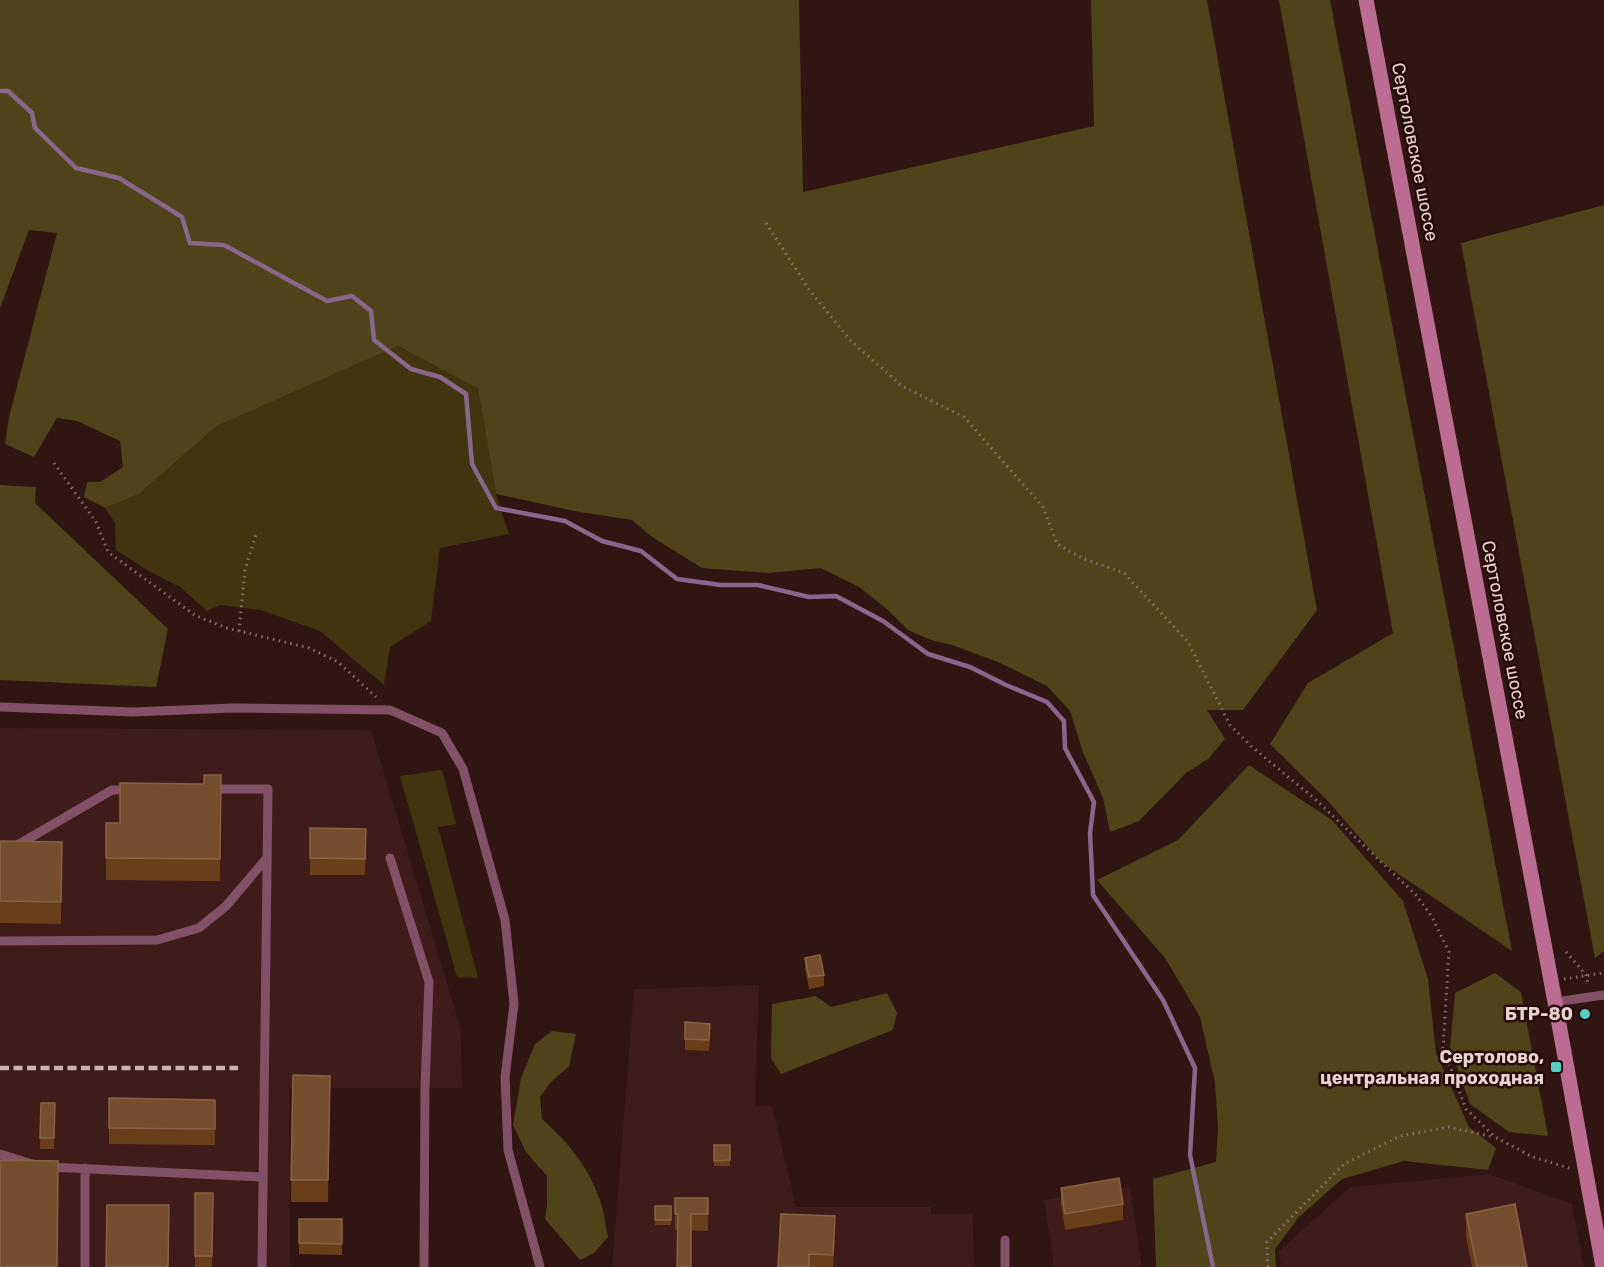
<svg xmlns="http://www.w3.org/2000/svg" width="1604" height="1267" viewBox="0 0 1604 1267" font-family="Rubik,sans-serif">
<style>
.built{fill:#3d1c1a}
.green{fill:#42340e}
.forest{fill:#504219}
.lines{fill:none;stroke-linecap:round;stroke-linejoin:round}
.stream{stroke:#8b668c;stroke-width:4.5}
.path{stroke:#87706e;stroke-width:3;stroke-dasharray:1.5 4.5;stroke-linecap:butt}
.service{stroke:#825167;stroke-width:9}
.secondary{stroke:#bc6c91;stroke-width:15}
.rail{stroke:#cab5b3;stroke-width:4.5;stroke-dasharray:9 4.5;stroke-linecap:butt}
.wall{fill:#693e19}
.shaded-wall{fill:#4c270e}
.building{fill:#764e2d;stroke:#886346;stroke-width:1.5}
.poi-dot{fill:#56cec4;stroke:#260b0a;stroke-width:2}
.labels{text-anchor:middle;stroke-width:5;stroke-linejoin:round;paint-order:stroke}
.street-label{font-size:18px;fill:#e7d3d1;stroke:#260b0a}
.poi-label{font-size:18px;font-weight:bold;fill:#e7d3d1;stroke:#260b0a;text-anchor:end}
</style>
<rect width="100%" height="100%" fill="#301513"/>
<path class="built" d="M0 728 371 730 461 1030 462 1088H289L290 1267H0Z
M759 985 755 1106H772L796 1207H931V1214H973L974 1267H612L634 989Z
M1489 1174 1572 1204 1584 1267H1281L1279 1251 1350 1187Z
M1130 1187 1142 1267H1054L1044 1200Z"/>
<path class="green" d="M398 346 478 389 496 494 509 534 440 548 431 621 390 647 384 685 320 631 261 610 220 605 207 611 180 587 147 570 116 550 115 523 105 508 139 494 217 426Z
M442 770 456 824 438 827 478 978 457 977 400 776Z"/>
<path class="forest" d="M0 0H799L803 192 1094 126 1091 0H1207L1317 610 1243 710H1207L1225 739 1208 759 1186 773 1139 821 1110 832 1103 798 1083 752 1070 711 1047 686 998 662 952 645 931 640 908 630 888 610 859 587 821 568 768 573 702 568 652 537 632 520 579 512 496 494 478 389 398 346 217 426 139 494 105 508 84 497 87 482H100L123 467 120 441 77 421 57 418 34 457 5 444 9 417 57 233 29 230 0 308Z
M1279 0H1330L1512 951 1381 862 1326 799 1270 744 1308 683 1393 633Z
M1604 205V951L1595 958 1461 243Z
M0 485 36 487 35 503 168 629 156 687 0 680Z
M1249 765 1332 820 1403 901 1428 979 1436 1053 1469 1127 1496 1148 1488 1170 1404 1161 1342 1179 1299 1217 1275 1249 1276 1267H1156L1153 1179 1216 1162 1218 1128 1215 1083 1200 1017 1165 958 1097 880 1178 840Z
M1495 973 1521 992 1548 1136 1509 1132 1470 1104 1450 1048 1455 993Z
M887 993 897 1013 893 1030 781 1074 771 1058 772 1004 816 996 831 1007Z
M552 1031 576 1034 569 1066 550 1083 540 1097 542 1119C566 1140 587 1165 598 1195 604 1208 605 1223 608 1237L594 1253 580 1260 545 1219 547 1205V1176L526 1152 513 1125 521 1078 535 1044Z"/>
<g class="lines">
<path class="stream" d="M0 91H8L32 113 35 128 76 168 119 178 182 217 190 243 224 245 327 301 352 296 371 311 374 340 411 369 440 377 466 394 472 464 496 508 565 521 602 541 641 551 677 579 721 585H758L809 597 836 596 883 621 928 654 970 667 1006 685 1047 702 1064 721 1065 748 1094 802 1090 833 1093 895 1163 1000 1195 1068 1190 1155 1213 1267"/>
<path class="path" d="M766 223 810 291 852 342 902 386 964 417 1043 507 1057 544 1082 558 1124 573 1188 642 1230 725 1252 747 1315 799 1416 895 1432 917 1449 952 1443 1048 1466 1109 1495 1137 1533 1157 1569 1168
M54 463 96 522 108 552 196 616 227 628 309 648 338 662 376 697
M239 631 245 570 257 531
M1566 952 1586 975 1588 985
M1564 979 1604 973
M1268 1267 1267 1242 1344 1164 1400 1136 1449 1127 1493 1137"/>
<path class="service" d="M0 707 133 712 233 708 390 710 442 733 463 769 505 920 514 1004 505 1077 508 1150 540 1267
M209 789H268L262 1267
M0 850H9L112 790H132
M390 858 429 982 425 1088 424 1267
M0 941 157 940 199 928 226 906 266 859
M1555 1002 1604 995
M0 1154 32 1164
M48 1167 262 1177
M85 1168V1267
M1005 1240V1267"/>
<path class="secondary" d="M1366 0 1555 1002 1603 1267"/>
<path class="rail" d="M0 1068H238"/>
</g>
<path class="wall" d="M221 775 220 881 106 880V823H120L204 784Z
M310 828 366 829 365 875H310Z
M0 841 62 842 61 924 0 923Z
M805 958 824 975V986L809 989 805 969Z
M710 1035 709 1051 685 1050V1039Z
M293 1075 330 1076 328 1202H291Z
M109 1098 215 1100V1145L109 1144Z
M41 1103H55L54 1149H40Z
M714 1145H730V1166H714Z
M1061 1188 1123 1204V1220L1065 1230 1061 1204Z
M195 1193H213L212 1267H195Z
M675 1198H708V1231L675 1230Z
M655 1206H671V1225H655Z
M1466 1214 1527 1267H1472L1466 1236Z
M299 1219H342V1255L299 1254Z
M835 1238 833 1267H778Z"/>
<path class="shaded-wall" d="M835 1216V1238L833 1267V1255Z"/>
<path class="building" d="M204 775H221L220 859 106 858V823H120V783L204 784Z
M310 828 366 829 365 859 310 858Z
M0 841 62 842 61 902 0 901Z
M820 955 824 975 809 977 805 958Z
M685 1022 710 1024 709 1040 685 1039Z
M293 1075 330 1076 328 1180H291Z
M109 1098 215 1100V1129L109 1128Z
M41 1103H55L54 1138H40Z
M714 1145H730V1160L714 1161Z
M0 1160 58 1161 57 1267H0Z
M1119 1178 1123 1204 1065 1214 1061 1188Z
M195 1193H213L212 1256H195Z
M675 1198H708V1214H691V1267H677L678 1214H675Z
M1515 1204 1527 1267H1477L1466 1214Z
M107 1205H169L168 1267H106Z
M655 1206H671V1220H655Z
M781 1214 835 1216 833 1255 809 1254V1267H778Z
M299 1219H342V1244L299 1243Z"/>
<g class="poi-dot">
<circle cx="1585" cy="1014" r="6"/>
<rect x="1550" y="1061" width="12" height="12" rx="3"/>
</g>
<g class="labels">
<g class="street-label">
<text transform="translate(1415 152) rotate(79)" y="6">Сертоловское шоссе</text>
<text transform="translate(1505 630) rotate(79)" y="6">Сертоловское шоссе</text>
</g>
<g class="poi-label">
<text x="1573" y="1020">БТР-80</text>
<text x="1544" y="1063">Сертолово,<tspan x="1544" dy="21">центральная проходная</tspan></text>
</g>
</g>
</svg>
